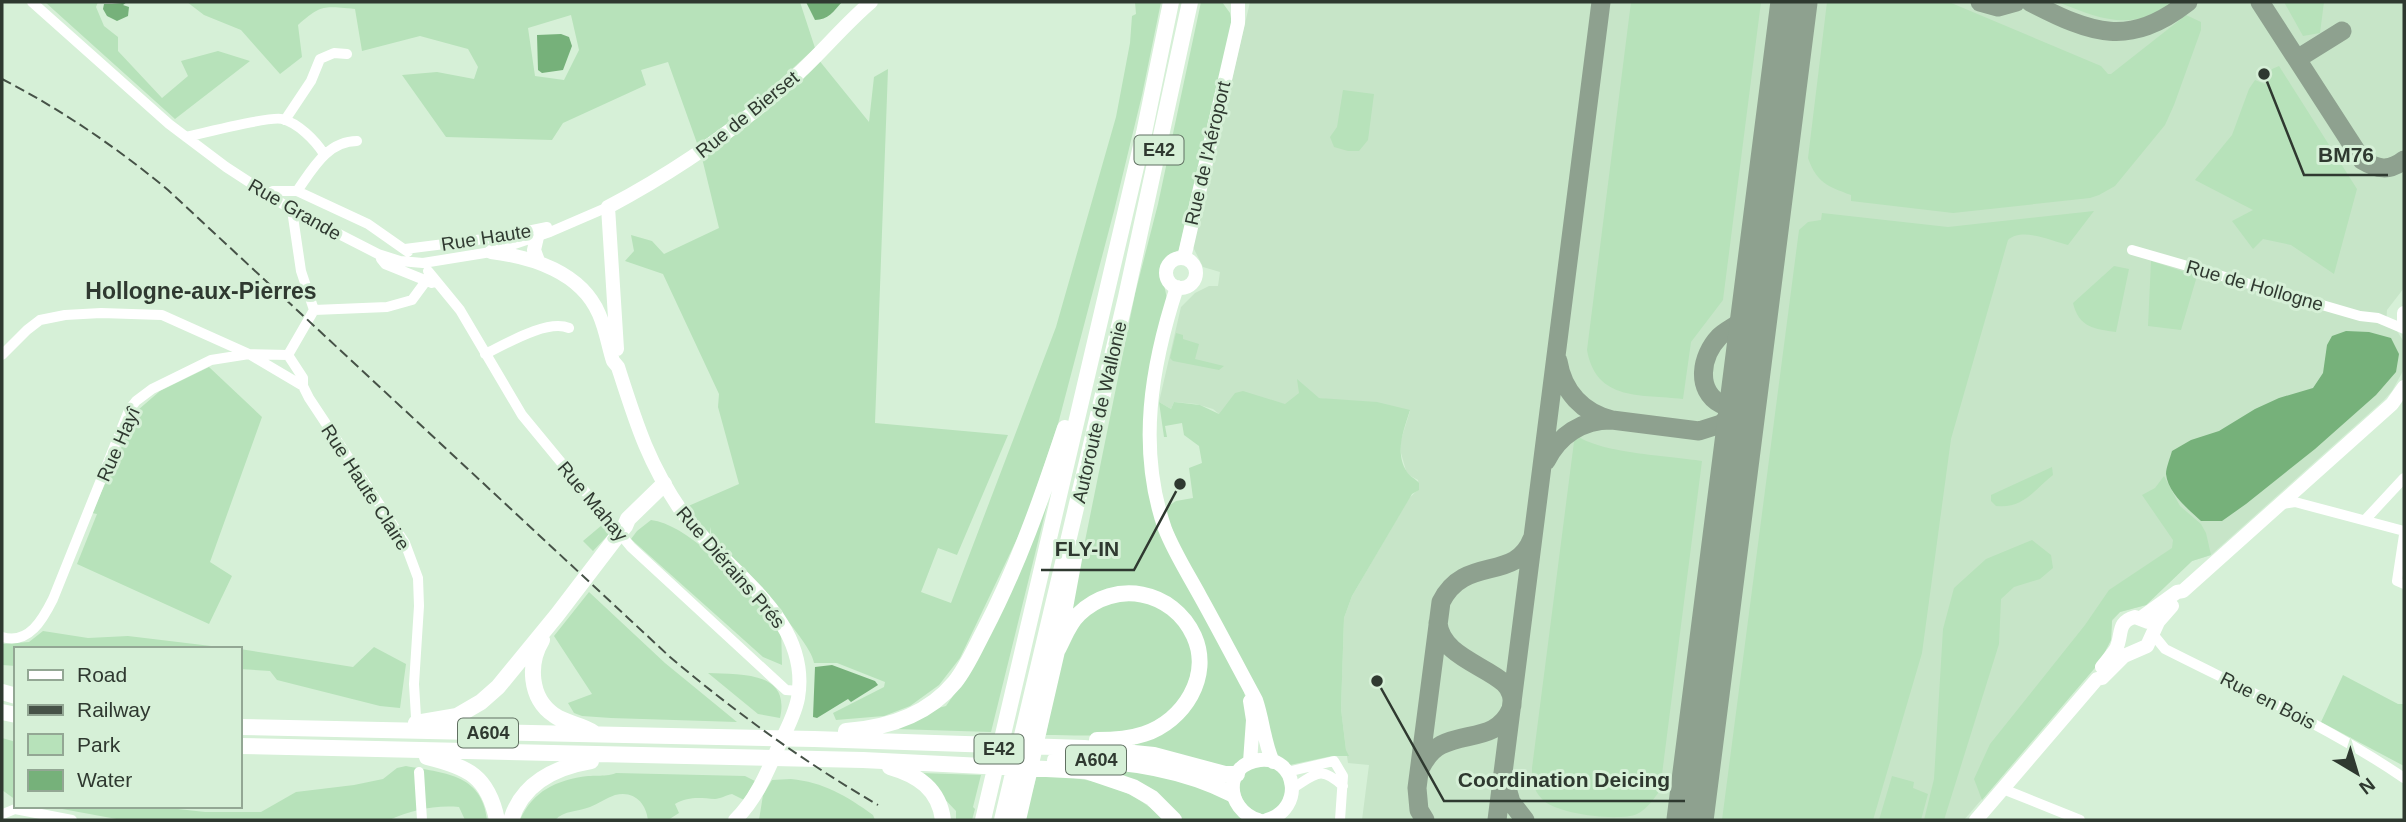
<svg xmlns="http://www.w3.org/2000/svg" width="2406" height="822" viewBox="0 0 2406 822" font-family="Helvetica,sans-serif">
<style>
.built{fill:#c7e5c8}
.green{fill:#b7e2ba;fill-rule:evenodd}
.water{fill:#76b17a}
.lines{fill:none;stroke-linecap:round;stroke-linejoin:round}
.taxiway{stroke:#8ea18f;stroke-width:19}
.runway{stroke:#8ea18f;stroke-width:47}
.minor{stroke:#fff;stroke-width:10}
.major{stroke:#fff;stroke-width:14}
.highway{stroke:#fff;stroke-width:16}
.rail{stroke:#465247;stroke-width:2;stroke-dasharray:10 5;stroke-linecap:butt}
.labels{text-anchor:middle;stroke-width:6;stroke-linejoin:round;paint-order:stroke}
.shield{fill:#d6f0d7;stroke:#617062;stroke-width:2}
.shield-label{font-size:18px;font-weight:bold;fill:#2f3930}
.street-label{font-size:19px;fill:#2f3930;stroke:#d6f0d7}
.quarter-label{font-size:23px;font-weight:bold;fill:#2f3930;stroke:#d6f0d7}
.leader{fill:none;stroke:#2f3930;stroke-width:2.5}
.callout-dot{fill:#2f3930;stroke:#d6f0d7;stroke-width:2.5}
.callout-label{font-size:21px;text-anchor:middle;font-weight:bold;fill:#2f3930;stroke:#d6f0d7;stroke-width:6;stroke-linejoin:round;paint-order:stroke}
</style>
<rect width="100%" height="100%" fill="#d6f0d7"/>
<path class="built" d="M1250 2H2404V288L2387 310 2386 326 2397 331 2404 342 2403 371 2392 391 2384 400 2211 555 2192 561 2146 605 2120 612 2112 621 2111 640 2099 663 1964 820H1362L1369 765 1348 763 1346 750 1341 709 1344 618 1352 596 1409 498 1419 489 1418 480 1407 474 1401 453 1400 443 1410 411 1319 398 1310 422 1219 414 1213 409 1196 404 1174 402 1171 409 1159 402 1181 307 1195 293 1209 286H1218L1220 272 1203 267 1193 247Z"/>
<path class="green" d="M45 2H98L96 7 104 26 118 37V51L162 98 188 76 181 61 218 51 250 61 175 119Z
M187 2H800L815 48 759 99 698 146 668 62 641 70 646 85 563 123 552 140 446 137 402 75 437 72 474 79 478 67 468 49 420 36 362 51 355 9C324 7 323 3 298 25L302 57 280 74 241 30 204 15ZM571 15 579 50 564 80 535 76 528 28Z
M1135 2H1161L1142 95 1114 211 1058 424 1026 520 960 658 939 685 910 706 884 716 836 720 833 713 884 687 885 682 837 663H814C812 640 731 558 712 537L710 527V537L686 507 739 484 718 407 719 394 663 274 625 261 634 251 631 235 652 241 664 254 719 228 702 158 818 59 869 122 874 77 888 69 875 423 1008 435 957 555 938 548 921 592 951 603 1056 327 1116 117 1130 43 1132 16 1136 14Z
M1201 2H1222L1230 13 1232 24 1179 250C1148 266 1168 281 1167 306L1148 482 1242 685 1250 714 1248 756 1235 769 1135 750V743L1168 729 1204 651 1150 590 1070 615 1135 294 1158 204Z
M1631 2H1761L1723 300 1691 342 1683 399C1642 394 1596 402 1587 350Z
M1827 2H1949L2101 66 2108 74H2111L2186 15 2201 22V30L2174 105 2165 125 2115 186 2099 195 2090 198 1953 213 1851 201V195C1827 186 1817 183 1808 158Z
M2058 2H2176C2133 32 2102 20 2058 2Z
M2284 2H2324L2320 33 2303 36Z
M2279 66 2357 189 2334 274 2291 245 2263 239 2253 249 2232 221 2253 210 2195 180 2232 135 2249 89 2255 80 2265 84 2272 69Z
M1343 90 1374 94 1368 140 1359 151H1348L1334 147 1330 137 1337 127Z
M2094 211 2068 245C2052 241 2022 227 2008 240L1951 439 1922 653 1873 820H1722L1799 230 1808 222 1821 220 1822 213 1948 227Z
M2151 261 2197 276 2181 330 2148 326Z
M2114 266 2129 269 2116 332C2095 329 2079 328 2073 303Z
M1176 333 1183 335V339L1199 344 1195 359 1224 366 1219 370 1173 361 1170 358Z
M209 367 262 417 210 562 232 576 209 624 77 564 97 514 92 513 138 410 160 391Z
M1297 379 1319 398 1377 402 1410 410C1404 430 1394 452 1407 472 1409 476 1416 479 1419 483V490L1412 494 1352 596 1344 618 1341 709 1346 750 1349 756H1332L1290 765 1276 757C1251 670 1196 593 1164 509L1176 501 1193 498 1189 468 1202 463 1199 446 1184 435 1182 423 1165 426 1167 437H1164L1159 402 1171 409 1174 402 1200 405 1219 414 1235 393 1243 391 1285 404 1299 393Z
M1575 434C1596 453 1671 456 1702 461L1660 790C1654 799 1647 809 1637 814 1619 822 1555 814 1542 799 1533 790 1532 780 1532 768Z
M2052 467 2053 475C2034 490 2023 509 1996 506L1991 501V495Z
M2164 476 2180 506 2201 524 2206 533 2211 555 2192 561 2146 605 2120 612 2112 620 2111 640 2099 663 1982 800 1974 779 1990 744 2085 625 2109 590 2172 548 2173 540 2142 495 2155 488Z
M1051 489 991 732 895 729 934 709 946 706 968 674Z
M651 520C693 525 752 595 781 625L782 665 763 657 631 539 637 531Z
M602 525 609 534 593 551 583 541Z
M2032 540 2051 555 2053 568 2040 579 2014 587 2001 599 1999 644 1944 820H1924L1934 779 1943 629 1954 588 1986 559Z
M589 592 665 663 737 722 611 718 582 716 574 713 568 703 592 694 554 636Z
M1127 599C1138 602 1154 603 1163 609 1211 640 1195 706 1147 726 1117 739 1078 735 1046 735 1055 692 1058 631 1100 606 1108 602 1119 601 1127 599Z
M43 631 88 638 128 636 236 649H16V666L2 665V644L29 642Z
M374 647 406 664 400 708 380 706 277 680 270 671 240 669V649L353 667Z
M708 673C739 675 791 670 780 718L758 714Z
M2343 675 2398 704H2404V766L2321 722Z
M2 738 16 742V800L2 790Z
M1098 765 1132 768 1226 795 1244 820H1180Z
M1268 765 1282 773 1287 797C1282 802 1277 809 1271 813 1247 822 1225 780 1251 768 1256 766 1263 766 1268 765Z
M406 766C442 773 482 773 487 820H465L459 807C434 805 412 810 389 820H122L46 806H151L205 812H261L296 792 354 785 383 779 397 768Z
M616 773 745 776 755 781 744 800 732 794C726 795 720 799 715 799 700 798 689 796 675 804L679 813 668 820H648C646 803 634 790 615 795 606 798 598 804 590 807 577 812 565 810 555 820H520C533 791 556 780 588 776 599 775 606 777 616 773Z
M920 773 981 775 973 807 975 809 972 820H956V811Z
M1037 775C1089 778 1125 783 1165 820H1024Z
M1892 776 1914 782 1913 788 1928 794 1921 820H1879Z
M791 779C823 782 847 796 873 815L875 820H759L763 795 772 780Z"/>
<path class="water" d="M102 2H127L123 5 129 7 128 16 117 21 107 16 103 9 104 4H122Z
M806 2H842C834 11 828 20 815 20Z
M561 34 569 37 572 46 563 70 542 73 538 70 537 35Z
M2346 331 2369 332 2391 338 2399 354 2396 372 2376 395 2315 449 2246 504 2222 521H2201C2188 509 2168 493 2166 474 2166 468 2170 458 2172 451L2191 440 2219 431 2255 409 2279 398 2313 388 2323 373 2327 345 2332 336Z
M832 665 875 681 878 685 851 702 848 699 817 718 813 717 815 667Z"/>
<g class="lines">
<path class="taxiway" d="M1980 2 1998 7 2016 2
M2030 2C2092 34 2129 48 2188 2
M2260 2 2362 160C2377 169 2389 172 2404 160
M2297 59 2342 31
M1756 297 1762 325 1761 344
M1558 361C1563 392 1583 413 1612 420L1699 431 1721 424 1734 413 1741 401 1752 330
M1748 405C1738 409 1730 409 1721 404 1695 390 1701 356 1719 337 1727 329 1738 326 1745 317 1751 310 1754 301 1757 292
M1546 461C1559 435 1582 420 1611 420
M1420 769C1425 759 1431 750 1441 745 1466 732 1498 740 1511 709 1514 700 1511 689 1504 683 1484 665 1441 655 1438 623
M1505 781 1511 802 1525 820
M1425 820 1419 810 1417 788 1441 602C1465 554 1515 583 1532 539
M1497 820 1601 2
M1684 820 1689 808 1700 740"/>
<path class="runway" d="M1690 820 1794 2"/>
<path class="minor" d="M32 2 169 124 226 167 292 210 378 254 400 261 423 263 491 252 550 232 608 207
M285 120 311 81 320 59 334 53 347 54
M186 137C203 133 269 116 282 119 298 123 315 140 324 154
M297 191C312 170 327 141 357 141
M268 195 273 191H297L368 224 408 252
M405 249 492 238 547 227
M2132 250 2360 316 2378 318 2404 329
M381 259 385 264 432 283
M428 271 460 310 522 415 631 547 786 690 799 691
M314 310 387 307 412 300 426 281
M485 354C506 344 547 319 569 328
M2 355 27 330 40 320 65 315 101 313 162 315 249 354 303 386
M288 355 303 378V386L309 398 405 543 418 578 419 606 414 684 416 717
M288 355 314 310 301 271 292 210
M2282 504 2295 502 2404 531
M2365 520 2404 478
M2404 535 2397 581 2404 584
M2152 633 2165 649C2246 690 2329 727 2404 778
M2 637C29 645 43 619 53 599L129 410 136 401 152 389 211 360 249 354 288 355
M419 772 422 820
M1287 772 1334 761 1343 776 1340 820
M1293 788C1316 774 1320 765 1343 786
M2003 789 2080 820
M3 814 15 809 72 820"/>
<path class="major" d="M537 237 534 250 538 261
M491 252C532 257 581 272 599 314 606 330 608 345 613 361L618 367C636 423 648 463 682 512 723 570 812 616 798 698 795 714 787 729 780 743 768 770 757 799 735 820
M1166 273a15 15 0 1 1 30 0a15 15 0 1 1-30 0Z
M1184 258 1238 23V2
M1177 287C1151 366 1137 449 1165 529 1174 552 1188 574 1200 596 1219 630 1237 665 1256 700 1263 720 1264 743 1273 762
M2404 313V326
M617 349 608 207C678 170 740 127 798 74 823 51 845 24 871 2
M2141 618 2177 592 2183 591 2392 404 2404 387
M2102 667C2107 661 2112 655 2116 649 2123 635 2116 622 2135 617L2148 622
M1250 701 1253 720 1250 762
M1258 820C1225 809 1223 764 1260 760 1297 756 1305 809 1267 820
M1976 820 2097 679 2102 678 2124 656 2147 646 2158 622 2172 606"/>
<path class="highway" d="M542 640C528 663 529 698 554 715 566 724 581 724 594 733
M1057 651C1064 639 1068 624 1079 614 1115 579 1173 590 1194 636 1212 676 1184 721 1144 734 1129 739 1113 740 1097 740
M2 692 16 696
M2 712 16 715
M416 723 457 716 481 702 498 687 557 615 625 526 628 519 664 484
M240 727 814 739 1084 748 1154 755 1225 774H1237
M846 731C886 728 928 715 955 682 967 667 975 648 984 631 1018 566 1042 497 1065 428
M240 746 863 760 1086 771 1133 787 1152 798 1174 820
M427 757C468 767 488 776 497 820
M1055 760C1115 759 1179 767 1232 794
M890 767C918 775 939 789 943 820
M511 820C522 784 555 767 591 761
M983 820 1144 133 1171 2
M1002 820 1126 297 1190 2
M1018 820 1057 651 1074 559"/>
<path class="rail" d="M2 79C62 110 116 147 168 190L670 657C735 712 804 762 878 805"/>
</g>
<g class="labels">
<g class="shield">
<rect x="1134.5" y="135.5" width="49" height="29" rx="5"/>
<rect x="458" y="718.5" width="60" height="29" rx="5"/>
<rect x="974.5" y="734.5" width="49" height="29" rx="5"/>
<rect x="1066" y="745.5" width="60" height="29" rx="5"/>
</g>
<g class="shield-label">
<text x="1159" y="156">E42</text>
<text x="488" y="739">A604</text>
<text x="999" y="755">E42</text>
<text x="1096" y="766">A604</text>
</g>
<g class="street-label">
<text transform="translate(747 114) rotate(-39)" y="7">Rue de Bierset</text>
<text transform="translate(1207 153) rotate(-77)" y="7">Rue de l'Aéroport</text>
<text transform="translate(295 209) rotate(30)" y="7">Rue Grande</text>
<text transform="translate(486 237) rotate(-9)" y="7">Rue Haute</text>
<text transform="translate(2255 285) rotate(16)" y="7">Rue de Hollogne</text>
<text transform="translate(1099 412) rotate(-77)" y="7">Autoroute de Wallonie</text>
<text transform="translate(118 444) rotate(-66)" y="7">Rue Hayî</text>
<text transform="translate(366 487) rotate(57)" y="7">Rue Haute Claire</text>
<text transform="translate(593 501) rotate(50)" y="7">Rue Mahay</text>
<text transform="translate(731 567) rotate(49)" y="7">Rue Diérains Prés</text>
<text transform="translate(2268 700) rotate(27)" y="7">Rue en Bois</text>
</g>
<g class="quarter-label">
<text x="201" y="299">Hollogne-aux-Pierres</text>
</g>
</g>
<path class="leader" d="M2264 74L2304 175H2388M1180 484L1134 570H1041M1377 681L1444 801H1685"/>
<g class="callout-dot">
<circle cx="2264" cy="74" r="7"/>
<circle cx="1180" cy="484" r="7"/>
<circle cx="1377" cy="681" r="7"/>
</g>
<g class="callout-label">
<text x="2346" y="162">BM76</text>
<text x="1087" y="556">FLY-IN</text>
<text x="1564" y="787">Coordination Deicing</text>
</g>
<rect width="2406" height="822" fill="none" stroke="#2f3930" stroke-width="7"/>
<rect x="14" y="647" width="228" height="161" fill="#d6f0d7" stroke="#93a794" stroke-width="2"/>
<rect x="28" y="670" width="35" height="10" fill="#ffffff" stroke="#93a794" stroke-width="2"/>
<text x="77" y="682" font-size="21" fill="#2f3930">Road</text>
<rect x="28" y="705" width="35" height="10" fill="#465247" stroke="#93a794" stroke-width="2"/>
<text x="77" y="717" font-size="21" fill="#2f3930">Railway</text>
<rect x="28" y="734" width="35" height="21" fill="#b7e2ba" stroke="#93a794" stroke-width="2"/>
<text x="77" y="752" font-size="21" fill="#2f3930">Park</text>
<rect x="28" y="770" width="35" height="21" fill="#76b17a" stroke="#93a794" stroke-width="2"/>
<text x="77" y="787" font-size="21" fill="#2f3930">Water</text>
<g transform="translate(2357 773) rotate(142)" stroke="#d6f0d7" stroke-width="5" paint-order="stroke">
<path d="M0-5L12 26L0 18L-12 26Z" fill="#2f3930"/>
<text y="-10" font-size="19" font-weight="bold" text-anchor="middle" fill="#2f3930">N</text>
</g>
</svg>
